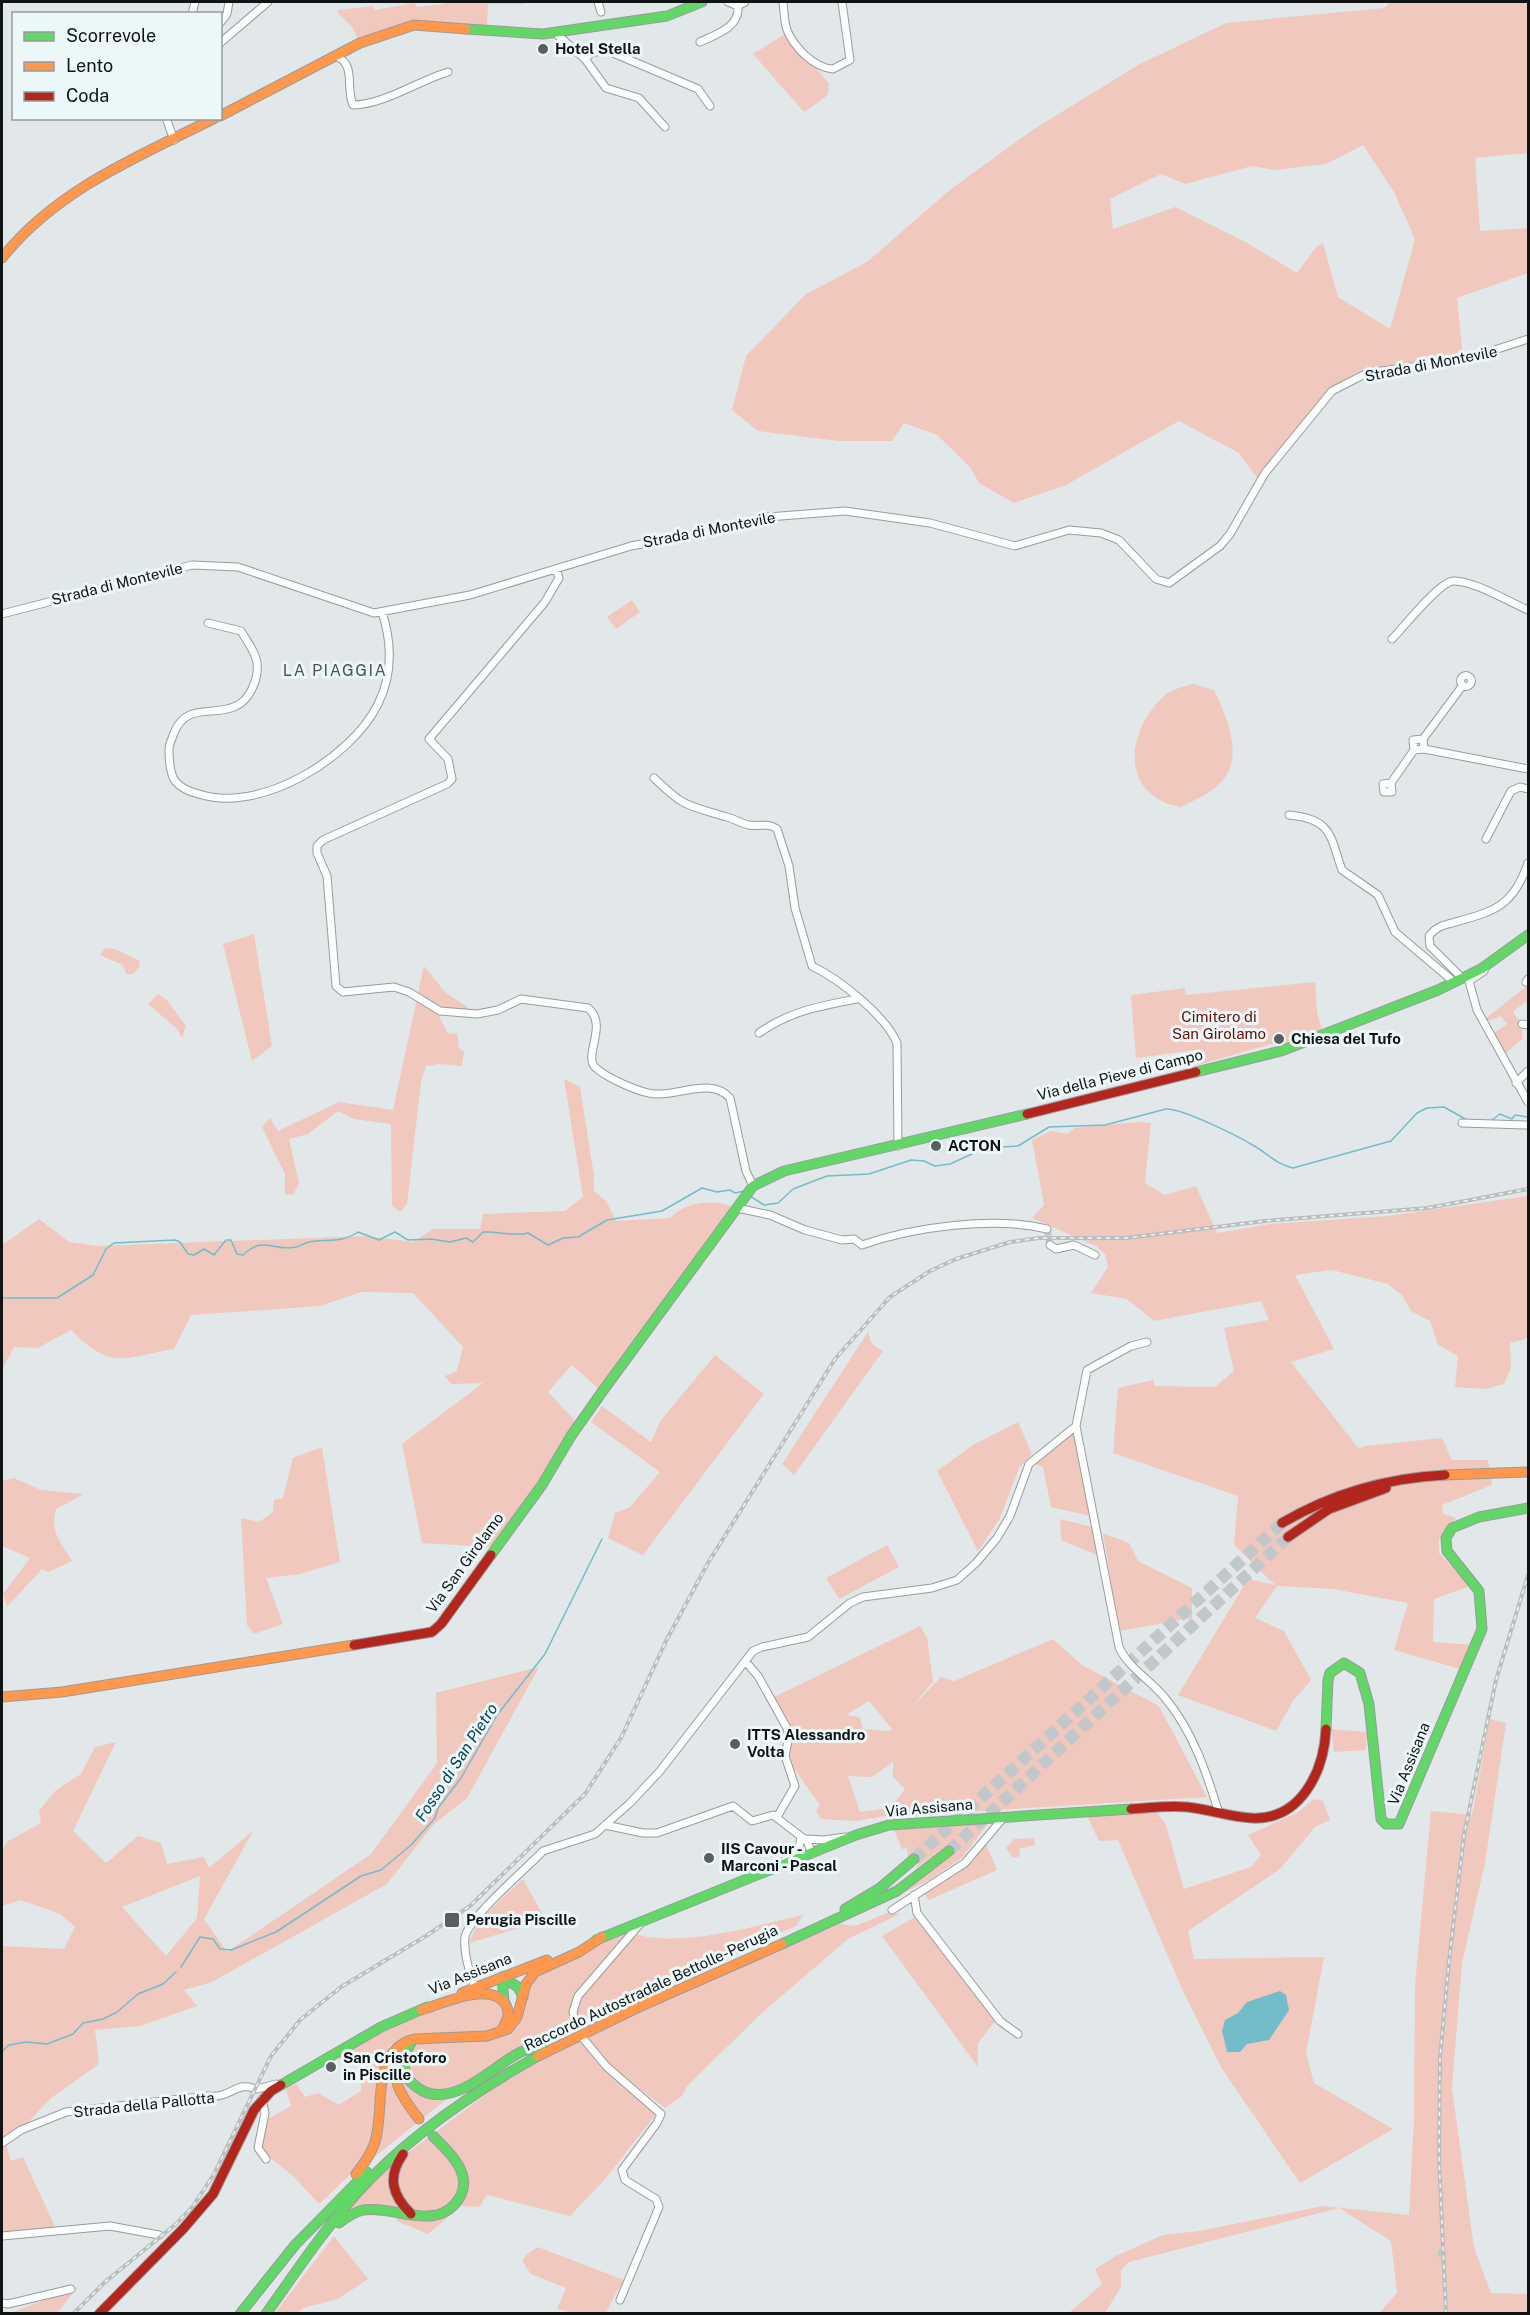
<svg xmlns="http://www.w3.org/2000/svg" width="1530" height="2315" viewBox="0 0 1530 2315" font-family="'Public Sans',sans-serif">
<style>
.green{fill:#f0c8be;fill-rule:evenodd}
.water{fill:#73bcca}
.lines{fill:none;stroke-linecap:round;stroke-linejoin:round}
.stream{stroke:#73bcca;stroke-width:1.5}
.street-tunnel{stroke:#c2c8c9;stroke-width:7;stroke-dasharray:7 3.5;stroke-linecap:butt}
.highway-tunnel{stroke:#c2c8c9;stroke-width:12;stroke-dasharray:12 6;stroke-linecap:butt}
.street-casing{stroke:#989c9d;stroke-width:9}
.fast-casing{stroke:#989c9d;stroke-width:11}
.slow-casing{stroke:#989c9d;stroke-width:11}
.jam-casing{stroke:#989c9d;stroke-width:11}
.street{stroke:#fbfcfc;stroke-width:7}
.fast{stroke:#63d668;stroke-width:9}
.slow{stroke:#ff974d;stroke-width:9}
.jam{stroke:#b3261e;stroke-width:9}
.rail-casing{stroke:#bcbdbd;stroke-width:4}
.rail{stroke:#ecf7fa;stroke-width:1.5;stroke-dasharray:4.5;stroke-linecap:butt}
.poi-dot{fill:#5a5e5f;stroke:#ecf7fa;stroke-width:2}
.labels{text-anchor:middle;stroke-width:6;stroke-linejoin:round;paint-order:stroke}
.poi-label{font-size:15px;font-weight:bold;fill:#101414;stroke:#ecf7fa;text-anchor:start}
.street-label{font-size:15px;fill:#101414;stroke:#ecf7fa}
.park-label{font-size:15px;fill:#651000;stroke:#ecf7fa}
.neighbourhood-label{font-size:16px;letter-spacing:1.5px;fill:#4b5556;stroke:#ecf7fa}
.water-label{font-size:16px;font-style:italic;fill:#03444e;stroke:#ecf7fa}
</style>
<rect width="100%" height="100%" fill="#e2e8e9"/>
<path class="green" d="M444 2H524V4H488L487 29 414 25 360 43 352 27 338 13V10L373 6 374 10 415 3 416 7 444 4Z
M1391 2H1528V153L1475 158 1480 231 1528 228V273L1457 298 1463 356 1392 369 1391 366 1363 369 1337 384 1260 482 1239 453 1179 421 1066 485 1014 503 979 483 970 467 937 435 904 423 892 441H839L758 431 732 410 746 356 806 294 867 262 951 189 1031 131 1138 65 1226 23 1384 8ZM1363 145 1394 192 1415 239 1390 329 1338 297 1323 243 1317 246 1297 273 1247 243 1175 207 1113 229 1110 199 1161 174 1185 184 1252 166 1275 170 1326 164Z
M788 32 829 84 828 95 804 112 753 54Z
M632 600 640 612 616 629 607 617Z
M1193 684 1214 690C1227 717 1247 762 1217 786 1207 795 1193 801 1181 807 1120 796 1125 733 1163 697 1171 689 1182 687 1193 684Z
M254 934 272 1046 252 1061 223 944Z
M105 948 115 949 140 961 139 967 133 974H126L123 965 100 955Z
M424 966 445 992 477 1014 440 1011 438 1014 448 1034 457 1033 459 1048 464 1052 462 1066 439 1064 426 1066 421 1082 407 1204 400 1212 392 1206 391 1124 354 1119 338 1111 308 1134 289 1139 299 1183 293 1195 285 1194V1174L262 1127 270 1118 278 1131 339 1102 393 1110Z
M1315 982 1317 1012 1322 1029 1285 1044 1282 1033 1273 1035 1275 1043 1198 1065 1196 1050 1136 1058 1131 995 1185 988 1186 995Z
M1528 985V1005L1525 1002 1513 1012 1520 1022 1523 1038 1504 1055 1494 1033 1507 1024 1501 1016 1488 1021 1486 1018Z
M158 994 167 1000 186 1026 182 1038 177 1029 148 1004Z
M564 1079 580 1087 594 1176V1191L606 1201 616 1221 670 1218C688 1200 714 1199 737 1208L602 1392 572 1365 548 1392 579 1425 509 1528 489 1547 422 1543 402 1444 483 1383 451 1384 445 1376 457 1371 463 1347 413 1293 361 1292 321 1306 191 1315 174 1349C121 1358 112 1371 71 1330L38 1348 14 1347 2 1370V1245L39 1219 69 1242 98 1246 366 1236 413 1242 433 1229H480L483 1214 565 1211 583 1197Z
M1139 1122 1151 1123 1145 1183 1165 1195 1196 1186 1217 1233 1270 1224 1389 1216 1528 1196V1332L1526 1339 1510 1343 1511 1368 1504 1384 1485 1389 1455 1387 1458 1356 1438 1345 1430 1321 1411 1311 1402 1295 1388 1284 1332 1270 1295 1275 1334 1349 1291 1362 1359 1449 1365 1446 1442 1438 1452 1460H1488L1492 1485 1442 1505 1443 1514 1456 1518 1439 1539V1553L1470 1586 1434 1599 1433 1642 1472 1645 1460 1669 1394 1650 1408 1603 1333 1589 1277 1586 1255 1618 1284 1631 1311 1680 1293 1701 1276 1731 1178 1695 1248 1579 1275 1585 1234 1545 1238 1496 1113 1453 1118 1388 1153 1380 1155 1386 1215 1387 1234 1371 1224 1328 1269 1320 1261 1301 1154 1321 1127 1299 1091 1293 1108 1267 1105 1254 1096 1246 1032 1218 1044 1205 1032 1140 1051 1131 1068 1134 1074 1128Z
M868 1332 872 1344 883 1351 794 1475 782 1464Z
M715 1355 764 1394 643 1555 608 1538 615 1513 630 1507 660 1472 591 1422 602 1406 651 1442 661 1420Z
M1018 1422 1032 1454 1019 1468 1000 1518 978 1551 937 1471 973 1445Z
M1074 1432 1091 1516 1051 1507 1043 1467 1035 1464Z
M322 1447 340 1562 300 1574 266 1578 283 1624 254 1634 247 1625 241 1518 259 1522 273 1512 274 1500 283 1498 293 1458Z
M14 1478 41 1490 84 1494 56 1509C50 1534 60 1540 72 1561L48 1572 42 1569 7 1607 3 1594 30 1558 2 1546V1481Z
M1060 1519 1092 1527 1099 1556 1061 1540Z
M1103 1533 1129 1543 1138 1561 1192 1588V1618L1119 1631Z
M887 1545 899 1567 839 1599 826 1578Z
M920 1626 927 1637 933 1682 909 1710 941 1677 954 1681 1053 1639 1082 1665 1159 1706 1207 1797 931 1814 892 1820 885 1816 856 1821 821 1819 816 1810 820 1805 785 1756 789 1735 770 1699ZM869 1701 892 1729 890 1731 863 1729 860 1717 846 1715ZM893 1762V1777L905 1789 890 1808 860 1812 848 1776 872 1777Z
M539 1667 467 1798 433 1825 387 1884 212 1982 184 1990 197 2006 140 2026 95 2030 99 2064 51 2098 21 2130 5 2140 11 2161 23 2157 57 2231 2 2236V1946L64 1949 75 1927 60 1914 21 1900 2 1906V1850L8 1841 41 1823 39 1811 56 1790 81 1774 95 1747 116 1742 73 1831 106 1863 138 1836 161 1843 167 1864 204 1857 209 1868 253 1831 204 1919 227 1952 371 1854 437 1763 436 1693ZM200 1876 197 1918 166 1956 122 1907Z
M1490 1719 1506 1723 1485 1863 1462 1963 1452 2088 1474 2248 1491 2293 1528 2294V2313H1379L1397 2293 1391 2241 1339 2208 1129 2262 1121 2270V2287L1105 2313H1069L1102 2284 1095 2269 1116 2256 1163 2235 1199 2231 1323 2206 1409 2215 1414 2118 1415 1985 1431 1811 1472 1815Z
M1331 1729 1367 1732 1366 1750 1334 1752Z
M1314 1799 1323 1801 1330 1820 1315 1827 1280 1869 1188 1931 1194 1959 1324 1957 1306 2053 1314 2083 1393 2129 1300 2183 1222 2069 1183 1991 1118 1840 1099 1841 1086 1814 1155 1810 1166 1825 1184 1889 1251 1867 1261 1855 1248 1835 1297 1813Z
M989 1822 963 1857 931 1879 903 1893 945 1848 915 1869 919 1863 913 1857 908 1859 907 1848 902 1849 894 1830Z
M1034 1838 1035 1845 1019 1849 1020 1856 1013 1858 1006 1848 1014 1839Z
M986 1844 997 1870 929 1900 923 1893 972 1862Z
M523 1879 546 1920 469 1943 479 1920Z
M887 1913 900 1914 848 1939 763 2012 687 2086 682 2096 665 2108 614 2069 656 2114 607 2177 570 2216 487 2195 479 2207 461 2206 428 2234 397 2221 396 2209 344 2214 381 2173 505 2080 582 2037 840 1924 855 1926Z
M803 1915 796 1926 528 2045 454 2089 431 2093 408 2079 405 2058 418 2043 507 2033 530 1980 603 1940 626 1931C674 1951 753 1926 803 1915Z
M915 1917 996 2020 978 2043V2067L882 1936Z
M474 1997 496 1998 505 2013 498 2029 488 2033H411L389 2046 370 2148 354 2171 319 2204 294 2177 261 2150V2139L266 2120 291 2106 286 2089 296 2084 305 2097 318 2093 339 2105 361 2091 362 2071 354 2061 348 2066 337 2057 392 2026Z
M385 2071 418 2122 372 2159Z
M405 2080 448 2098 424 2117 399 2081Z
M334 2236 368 2279 338 2299 303 2308 298 2313H275Z
M538 2247 626 2281 617 2291 606 2313H574L557 2309 566 2288 531 2274 522 2261 526 2255Z
M77 2288 57 2313 12 2314 13 2312Z"/>
<path class="water" d="M1280 1991 1286 1995 1289 2010 1269 2040 1247 2044 1240 2052H1227L1222 2031 1225 2020 1238 2013 1247 2002Z"/>
<g class="lines">
<path class="stream" d="M1492 1120 1500 1114 1512 1119 1515 1115 1528 1117
M750 1196 764 1205 778 1203 793 1189 827 1176 869 1174 911 1160 924 1161 935 1166 950 1164 985 1148 1018 1146 1049 1127 1105 1125 1166 1109C1182 1108 1240 1137 1256 1147 1269 1155 1278 1165 1293 1168L1391 1141 1417 1113 1427 1108 1444 1107 1467 1120
M2 1298H57L93 1275 106 1249 114 1243 175 1240 180 1242 188 1254 194 1255 204 1249 214 1255 226 1240H231L237 1254 243 1255C264 1235 272 1252 296 1247 300 1246 304 1243 309 1242 327 1239 342 1243 358 1232L379 1240 395 1232 408 1240 431 1239 450 1242 466 1238 473 1242 483 1232C498 1231 516 1237 528 1233L548 1245 563 1238 578 1237 607 1220 662 1211 702 1188 717 1192 730 1190 735 1193 744 1191
M181 1967 200 1937 213 1939 220 1949 231 1950 276 1932 361 1876 381 1870 411 1845 435 1818 438 1808 461 1778 497 1715 545 1654 602 1539
M2 2051 9 2045 26 2042 47 2044 73 2034 83 2023 103 2019 117 2012 138 1994 163 1984 176 1972"/>
<path class="street-tunnel" d="M1047 1229 1050 1245
M1438 2253H1448"/>
<path class="highway-tunnel" d="M949 1851 1288 1537
M914 1859 1282 1523"/>
<g class="street-casing">
<path id="street" d="M598 2 601 12
M728 2 738 6 745 2
M783 2C784 11 784 21 787 30 794 47 814 68 833 69L850 60 842 2
M192 14 195 2
M220 23 227 14 229 2
M554 32 585 59 591 53 606 50 698 89 710 106
M700 42C717 34 740 27 738 6
M220 43 268 2
M335 56C357 63 345 88 353 105 383 105 418 81 448 72
M585 59 606 88 639 98 665 127
M166 118 174 140
M556 569 559 578 545 602 429 739 448 759 452 779 447 784 323 840 317 846V853L327 876 336 986 343 992 394 987 409 992 440 1011 477 1014 498 1010 521 999 588 1008C609 1025 582 1057 596 1068 607 1078 640 1093 655 1094 679 1096 711 1077 730 1098L746 1171 753 1186
M2 614 192 565 238 567 374 613 470 595 631 546 723 529 768 517 845 511 930 523 1015 546 1069 530 1101 533 1119 540 1156 579 1169 583 1220 546 1230 534 1265 473 1332 391 1367 373 1464 360 1528 339
M208 623 241 631C246 640 256 652 257 663 259 678 250 700 236 706 214 717 186 702 174 733 172 739 169 744 169 750 169 760 170 773 175 781 181 788 190 792 199 794 259 814 351 759 378 704 393 674 392 643 382 612
M1392 639C1404 627 1439 582 1453 581 1473 580 1509 602 1528 610
M1460.5 681a5.5 5.5 0 1 1 11 0a5.5 5.5 0 1 1-11 0Z
M1423 739 1413 740 1414 750 1424 749 1423 739 1463 685
M1424 749 1528 769
M654 778C685 808 687 805 727 817 735 819 742 824 749 825 759 827 768 822 777 829L789 866 795 908 812 966C839 979 885 1015 897 1043L898 1146
M1391 783 1392 792H1384L1383 784 1391 783 1414 750
M1289 815C1333 819 1330 837 1342 870L1378 895 1395 932 1454 982
M1486 839 1511 791 1520 787 1528 789
M1484 971 1469 981 1477 1010 1528 1102
M1462 978 1430 946 1429 936C1436 927 1441 926 1452 923 1495 911 1513 907 1528 863
M1526 982 1528 979
M1522 1024 1528 1025
M759 1033C790 1011 820 1006 857 999
M1516 1083 1528 1071
M1462 1123 1528 1125
M737 1208 770 1215 805 1230 842 1240 854 1239 862 1245C913 1227 994 1216 1047 1229
M1050 1245 1056 1249 1074 1245 1095 1255
M1076 1426 1119 1647C1128 1668 1151 1680 1165 1698 1192 1730 1206 1771 1218 1810
M746 1662 758 1676 787 1728 789 1736 785 1756 795 1786 777 1817
M605 1825 643 1833H657L733 1806 752 1821 773 1815 807 1841 812 1854
M806 1839 824 1840 845 1837
M783 1862 799 1848 801 1837
M914 1895 917 1913 1000 2021 1018 2034
M892 1910 965 1863 1004 1817
M475 1988C470 1973 463 1953 465 1937 468 1919 520 1874 535 1859L543 1851 595 1834 630 1803 660 1771 753 1651 762 1647 808 1637 850 1603 863 1597 932 1588 957 1580 976 1563 997 1538 1010 1516 1029 1464 1076 1426 1087 1370 1131 1346 1147 1342
M576 2024 573 2012 578 1996 640 1924
M582 2037 606 2066 661 2114 657 2123 622 2170 625 2180 656 2199 659 2207 620 2300
M257 2089 276 2084 279 2086
M262 2099 265 2113 258 2148 266 2159
M2 2143 21 2130 66 2112 208 2096C232 2098 235 2082 253 2088
M2 2236 110 2226 159 2235
M2 2303 8 2304 71 2289"/>
</g>
<g class="fast-casing">
<path id="fast" d="M466 29 543 34 667 16 702 2
M1196 1072 1281 1051 1438 990 1481 969 1528 935
M491 1555 542 1485 571 1436 602 1392 753 1186 784 1171 1027 1114
M1326 1729 1328 1680 1330 1673 1344 1663 1360 1673 1369 1704 1381 1819 1386 1824H1399L1482 1629 1479 1591 1447 1551 1446 1538 1452 1528 1479 1517 1528 1508
M845 1909 880 1888 914 1859
M596 1940 856 1835 889 1825 1131 1809
M782 1944 897 1891 949 1851
M504 2001 502 1977 518 1987 523 1997
M412 2041 404 2056 405 2076C413 2084 420 2092 432 2094 465 2099 494 2065 521 2052 528 2049 536 2047 543 2044
M281 2085 381 2027 427 2007
M339 2223C347 2217 354 2212 363 2210 396 2205 440 2235 461 2195 472 2172 447 2150 433 2136
M240 2314 295 2245 367 2172
M266 2314C295 2273 323 2231 357 2193 407 2137 472 2093 538 2056"/>
</g>
<g class="slow-casing">
<path id="slow" d="M220 116 360 43 414 25 466 29
M2 258C57 189 138 157 215 118
M1445 1475 1528 1472
M2 1697 62 1692 354 1645
M462 1993 547 1960
M421 2010C442 2004 491 1980 506 2005 511 2014 506 2023 501 2031
M401 2051C387 2078 402 2097 419 2119
M538 2056 639 2007 782 1944
M356 2174C364 2164 371 2154 375 2142 386 2106 369 2054 413 2039L487 2036 508 2029 517 2017 526 1984 535 1972 579 1952 602 1937"/>
</g>
<g class="jam-casing">
<path id="jam" d="M1027 1114 1196 1072
M1282 1523C1333 1493 1386 1478 1445 1475
M1288 1537 1329 1509 1386 1488
M354 1645 432 1632 441 1624 491 1555
M1131 1809C1150 1808 1168 1805 1187 1807 1208 1809 1229 1817 1251 1818 1301 1821 1324 1771 1326 1729
M403 2154C387 2177 392 2195 411 2214
M99 2314 183 2229 213 2194 254 2110 271 2091 281 2085"/>
</g>
<use href="#street" class="street"/>
<use href="#fast" class="fast"/>
<use href="#slow" class="slow"/>
<use href="#jam" class="jam"/>
<g class="rail-casing">
<path id="rail" d="M73 2314 105 2282 176 2224 193 2206 214 2174 271 2056 300 2020 341 1987 426 1936 470 1906 585 1794 621 1738 667 1639 708 1563 835 1359 890 1297 930 1271 956 1259 1010 1242 1039 1238H1126L1265 1221 1428 1208 1528 1189
M1446 2314 1439 2158 1440 2057 1449 1961 1464 1835 1496 1680 1528 1575"/>
</g>
<use href="#rail" class="rail"/>
</g>
<g class="poi-dot">
<circle cx="543" cy="49" r="6"/>
<circle cx="1279" cy="1039" r="6"/>
<circle cx="936" cy="1146" r="6"/>
<circle cx="735" cy="1744" r="6"/>
<circle cx="709" cy="1858" r="6"/>
<rect x="444" y="1912" width="16" height="16" rx="3"/>
<circle cx="331" cy="2067" r="6"/>
</g>
<g class="labels">
<g class="poi-label">
<text x="555" y="54">Hotel Stella</text>
<text x="1291" y="1044">Chiesa del Tufo</text>
<text x="948" y="1151">ACTON</text>
<text x="747" y="1740">ITTS Alessandro<tspan x="747" dy="17">Volta</tspan></text>
<text x="721" y="1854">IIS Cavour -<tspan x="721" dy="17">Marconi - Pascal</tspan></text>
<text x="466" y="1925">Perugia Piscille</text>
<text x="343" y="2063">San Cristoforo<tspan x="343" dy="17">in Piscille</tspan></text>
</g>
<g class="street-label">
<text transform="translate(1431 364) rotate(-11)" y="5">Strada di Montevile</text>
<text transform="translate(709 530) rotate(-11)" y="5">Strada di Montevile</text>
<text transform="translate(117 584) rotate(-14)" y="5">Strada di Montevile</text>
<text transform="translate(1120 1075) rotate(-14)" y="5">Via della Pieve di Campo</text>
<text transform="translate(465 1563) rotate(-54)" y="5">Via San Girolamo</text>
<text transform="translate(1409 1764) rotate(-68)" y="5">Via Assisana</text>
<text transform="translate(929 1808) rotate(-5)" y="5">Via Assisana</text>
<text transform="translate(470 1974) rotate(-22)" y="5">Via Assisana</text>
<text transform="translate(651 1988) rotate(-25)" y="5">Raccordo Autostradale Bettolle-Perugia</text>
<text transform="translate(144 2105) rotate(-6)" y="5">Strada della Pallotta</text>
</g>
<g class="park-label">
<text x="1219" y="1022">Cimitero di<tspan x="1219" dy="17">San Girolamo</tspan></text>
</g>
<g class="neighbourhood-label">
<text x="335" y="676">LA PIAGGIA</text>
</g>
<g class="water-label">
<text transform="translate(456 1762) rotate(-57)" y="6">Fosso di San Pietro</text>
</g>
</g>
<rect width="1530" height="2315" fill="none" stroke="#101414" stroke-width="6"/>
<rect x="12" y="12" width="210" height="108" fill="#ecf7fa" stroke="#949c9e" stroke-width="1.5"/>
<rect x="24" y="32" width="30" height="9" fill="#63d668" stroke="#949c9e" stroke-width="1.5"/>
<text x="66" y="42" font-size="18" fill="#101414">Scorrevole</text>
<rect x="24" y="62" width="30" height="9" fill="#ff974d" stroke="#949c9e" stroke-width="1.5"/>
<text x="66" y="72" font-size="18" fill="#101414">Lento</text>
<rect x="24" y="92" width="30" height="9" fill="#b3261e" stroke="#949c9e" stroke-width="1.5"/>
<text x="66" y="102" font-size="18" fill="#101414">Coda</text>
</svg>
